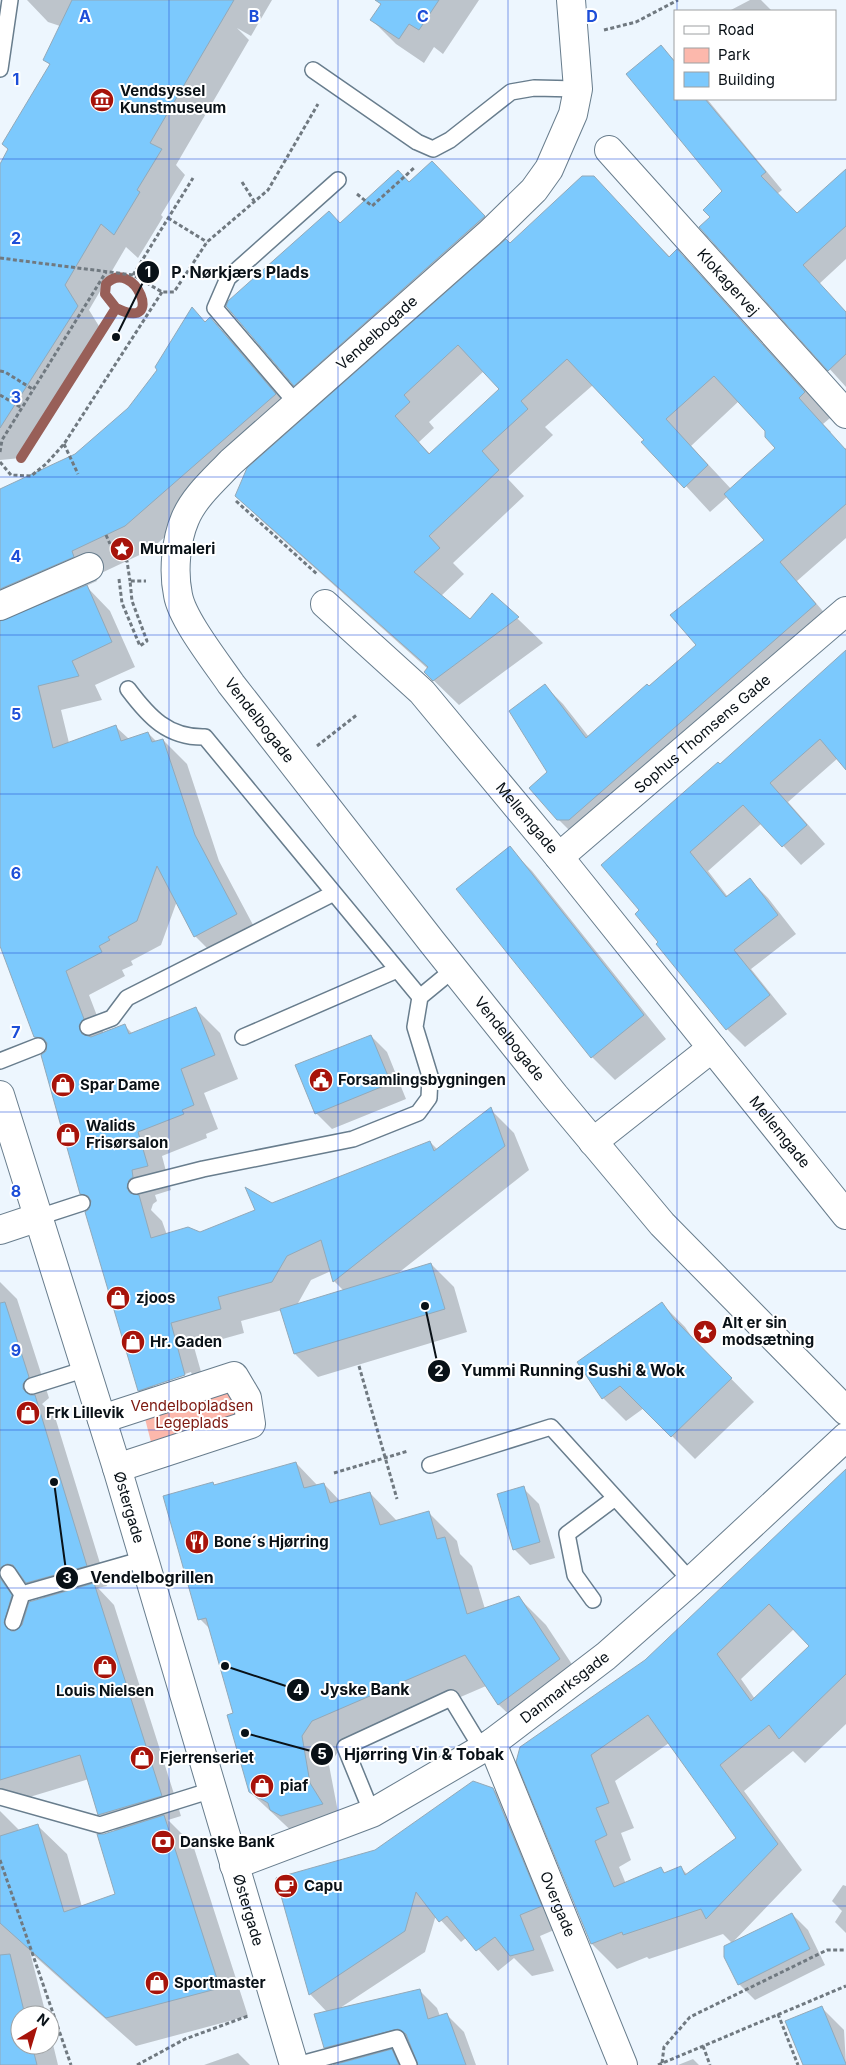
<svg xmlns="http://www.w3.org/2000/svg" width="846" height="2065" viewBox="0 0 846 2065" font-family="Inter,sans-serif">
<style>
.green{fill:#fcb8ac}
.shadow{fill:#0003;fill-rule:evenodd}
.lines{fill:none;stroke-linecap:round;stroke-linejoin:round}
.stream{stroke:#985f58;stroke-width:10}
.building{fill:#7cc9fd;stroke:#92a9b9;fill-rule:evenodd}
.lane-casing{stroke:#687d8d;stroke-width:18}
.street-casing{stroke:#687d8d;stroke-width:30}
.secondary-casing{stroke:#687d8d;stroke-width:30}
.path{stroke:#707980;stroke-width:3;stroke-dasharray:4 2.5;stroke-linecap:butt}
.lane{stroke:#fff;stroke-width:15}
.street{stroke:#fff;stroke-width:28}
.secondary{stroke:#fff;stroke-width:28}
.grid{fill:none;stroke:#1d4ed8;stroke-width:1;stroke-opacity:0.55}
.labels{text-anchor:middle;stroke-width:4;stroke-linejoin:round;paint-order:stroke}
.poi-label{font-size:15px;font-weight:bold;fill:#091117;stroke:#fff;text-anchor:start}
.street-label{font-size:15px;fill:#091117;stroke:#fff}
.park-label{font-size:15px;fill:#7d180f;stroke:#fff}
.grid-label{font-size:16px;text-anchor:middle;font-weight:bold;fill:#1d4ed8;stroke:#fff;stroke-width:4;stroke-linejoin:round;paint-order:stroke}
.leader{fill:none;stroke:#091117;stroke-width:2}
.callout-dot{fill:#091117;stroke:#fff;stroke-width:2}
.mark-label{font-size:15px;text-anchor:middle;font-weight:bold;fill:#fff}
.callout-label{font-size:16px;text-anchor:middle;font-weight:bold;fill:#091117;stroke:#fff;stroke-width:4;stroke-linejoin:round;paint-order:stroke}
</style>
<rect width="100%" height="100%" fill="#edf6fe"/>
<path class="green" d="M232 1382 243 1421 152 1446 142 1407Z"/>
<path class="shadow" d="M27 0H272L251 36 237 28 249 40 176 165 185 175 161 215 163 217 138 258 126 247 89 310 102 331 21 458 0 460V167L51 66 45 59 60 26 48 22Z
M385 0H479L443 54 434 47 424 63 396 44 372 20Z
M750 0H761L772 11H729Z
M661 47 675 61V99H707L782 190 777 194 797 214 846 189V259L819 284 846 313V387L701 227 711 217 723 191 628 75Z
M593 177 670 257 677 251 702 276 830 418 823 424 831 432 799 464 739 401 691 446 732 490 846 448V538L797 581 834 624 577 838 558 819 548 773 545 686 563 704 589 737 698 645 765 540 728 496 710 512 593 385 545 427 553 435 507 478 524 496 453 563 464 574 441 596 470 621 493 595 543 643 459 705 425 672 428 669 262 521 236 495 318 408 295 385 341 224 410 183 460 190 511 244ZM484 371 501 389 430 454 419 442 434 428 429 422Z
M210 319 234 343 299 419 150 550 95 576 97 581 86 586 110 611 135 667 95 685 102 700 61 710 69 743 116 727 129 739 148 733 157 742 163 740 187 764 219 861 260 938 219 960 195 936 177 901 161 945 131 961 133 965 122 970 125 976 89 995 104 1034 124 1025 133 1034 196 1009 220 1033 238 1079 204 1093 218 1129 206 1134 207 1138 162 1156 171 1190 155 1195 157 1201 153 1204 151 1210 162 1221 167 1235 200 1233 430 1142 438 1150 490 1109 514 1133 529 1170 397 1274 431 1264 454 1287 467 1332 318 1377 295 1354 282 1310 241 1321 244 1333 194 1347 209 1400 164 1414 139 1390 90 1210 92 1204 81 1193 47 1049 35 1037 0 943V491L123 433ZM331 1271 334 1281 344 1291 297 1305 311 1280ZM191 1372 192 1375 153 1387V1385Z
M846 652V751L788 802 825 844 801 865 762 823 708 871 728 897 750 880 768 898 796 934 751 969 787 1014 745 1047 727 1029 659 942 641 911 720 765Z
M509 848 532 871 666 1039 615 1080 592 1057Z
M371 1036 387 1052 406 1099 332 1129 316 1113Z
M0 1282 17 1299 49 1398 42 1404 55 1417 107 1586 98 1588 114 1605 181 1816 168 1820 193 1845 248 2016 136 2046 30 1952 46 2015H20V2045H50V2032L58 2065H0V1811L20 1831 38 1826 67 1854 82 1907 117 1895V1831L99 1814 89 1779 0 1806ZM23 1585H30L44 1599 28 1611 18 1595Z
M662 1304 685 1327 696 1343 754 1402 695 1459 644 1408 626 1421 603 1398Z
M296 1463 318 1486 324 1484 340 1501 370 1493 398 1522 429 1513 457 1541 460 1554 472 1566 485 1609 518 1597 546 1625 587 1687 527 1732 499 1705 486 1686 340 1749 329 1765 338 1812 299 1838 250 1792 235 1714 211 1630 200 1619 213 1483 215 1486Z
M846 1470V1724L805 1763 793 1751 744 1791 802 1870 732 1943 723 1934 649 1959 647 1957 617 1969 592 1944 518 1762 646 1661ZM794 1629 811 1646 755 1699 741 1679ZM669 1743 737 1838 688 1875 681 1868 666 1874 661 1869 626 1884 619 1867 631 1860 621 1833 634 1828 615 1781Z
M523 1488 539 1504 555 1558 530 1565 514 1549Z
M493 1789 514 1810 561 1927 540 1936 554 1971 532 1976 514 1958 498 1971 467 1937 461 1942 436 1915 425 1952 340 2008 419 1990 437 2008 440 2016 446 2014 464 2032 476 2065H418L413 2047 393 2052 406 2065H338L342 2064 325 2047 327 2012 310 1994 375 1851Z
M843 1885 846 1886V1933L835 1922 842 1911 832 1901Z
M792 1914 808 1930 825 1965 755 2000 739 1984Z
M821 2007 844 2030 846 2065H804Z
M238 2053 250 2065H204Z
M693 2059 699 2065H678Z"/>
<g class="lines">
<path class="stream" d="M21 458 116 308 105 294 106 284C134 255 167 334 116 308"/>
</g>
<path class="building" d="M72 0H234L150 143 162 149 137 190 140 192 114 235 101 224 65 285 78 306 0 428V164L8 149 2 144 50 64 43 60Z
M375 0H439L419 30 409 24 399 39 370 20 381 4Z
M661 45 675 62V99H705L766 172 761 176 797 213 846 169V226L803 265 846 312V354L828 371 699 227 710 217 703 210 722 191 626 74Z
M432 161 485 216 294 386 226 306 228 301 329 211 340 223 398 170 409 182Z
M582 176H594L669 257 677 249 805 392 799 398 846 450V504L780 562 816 604 569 820H557L529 788 547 772 509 711 545 684 586 738 647 684 649 686 696 645 670 615 764 540 724 494 775 448 765 437V431L714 376 666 419 708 465 684 488 641 442 644 440 567 359 521 401 528 409 482 451 499 470 429 536 440 548 414 572 470 619 492 593 519 617 433 681 424 672 428 667 235 496 247 468 506 239 510 243ZM458 345 499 389 429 454 395 416 410 402 404 395Z
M192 307 205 322 210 317 276 394 125 526 72 551 74 557 0 589V489L75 454 128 408 157 370 155 367Z
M87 585 112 642 72 661 79 676 38 686 53 748 116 725 121 741 148 732 152 742 163 739 195 835 237 914 194 937 157 866 137 921 108 937 110 940 99 946 102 952 66 971 84 1019 79 1026 82 1034 91 1037 125 1024 129 1034 196 1007 215 1055 181 1069 194 1105 182 1110 184 1114 138 1132 148 1166 132 1170 133 1177 129 1180 127 1188 130 1193 139 1195 151 1238 188 1227 200 1232 255 1210 245 1187 272 1203 430 1141 434 1151 491 1107 505 1146 333 1282 321 1240 287 1256 272 1282 218 1297 221 1309 171 1323 185 1375 138 1391 85 1212 89 1209 91 1201 88 1196 80 1194 41 1055 46 1051 47 1043 43 1038 34 1037 0 946V621Z
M846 650V770L820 739 770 783 807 825 782 847 743 805 690 852 726 897 750 878 778 915 734 950 770 995 726 1030 656 944 658 942 635 914 639 910 601 865 718 762 720 764Z
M510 846 644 1015 591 1058 456 889Z
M371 1035 391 1083 315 1114 295 1065Z
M431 1263 445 1309 294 1354 280 1309Z
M5 1302 29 1377 23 1384V1389L30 1395H35L87 1566 26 1583 13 1565 7 1564 0 1568V1303Z
M662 1302 674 1319 732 1378 671 1437 620 1386 602 1399 577 1362Z
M296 1462 304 1488 324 1483 330 1503 370 1492 380 1525 429 1511 437 1539 445 1537 467 1614 519 1596 560 1659 498 1705 465 1655 312 1721 302 1736 310 1783 323 1804 281 1816 270 1810 268 1803 249 1792 227 1715 233 1713 206 1618 198 1620 163 1496 213 1482 214 1485Z
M846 1469V1674L779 1739 769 1725 720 1765 778 1844 706 1919 701 1909 623 1935 622 1932 591 1944 516 1762 520 1747 645 1660ZM769 1604 809 1646 751 1701 717 1654ZM648 1715 736 1838 685 1875 681 1866 664 1873 661 1867 614 1887 595 1841 607 1835 596 1808 609 1803 591 1755Z
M524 1486 540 1542 513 1550 497 1494Z
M0 1578 12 1595 4 1623 11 1631H15L22 1625 29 1602 94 1583 162 1796 98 1815 80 1755 0 1780Z
M473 1781 493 1788 542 1906 520 1915 534 1950 510 1956 495 1937 476 1951 447 1916 439 1922 416 1892 405 1931 309 1995 276 1878 375 1850Z
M164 1815 220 1988 106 2018 0 1923V1836L38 1824 64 1912 115 1894 97 1834H104Z
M792 1913 810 1949 738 1985 724 1957V1946Z
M10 1954 25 2015H20V2045H32L37 2065H0V1955Z
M420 1989 428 2019 447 2013 466 2065H418L406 2034 398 2029 324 2048 314 2014Z
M822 2006 846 2064V2065H803L785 2021Z
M392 2049 399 2065H333Z"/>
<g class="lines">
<g class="lane-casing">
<path id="lane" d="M0 69 10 0
M313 70 417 142 433 149 450 140 511 92 534 88 578 89
M297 404 215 308 228 278 338 180
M128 689C149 717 168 738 205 737L420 997
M88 1027 112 1018 127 998 334 893
M243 1037 397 970
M0 1061 38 1046
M136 1186 203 1169 353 1139 418 1113 429 1098 430 1076 415 1027 420 997 454 969
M39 1217 82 1203
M32 1386 86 1369
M430 1465 551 1427 691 1581
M8 1573 22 1594
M593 1600 575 1575 567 1534 615 1498
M13 1622 22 1594 144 1559
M0 1797 100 1825 212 1790
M372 1813 345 1747 451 1698 482 1749
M297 2065 397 2038 409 2065"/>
</g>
<g class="street-casing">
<g id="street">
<path id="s1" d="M609 150 846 414"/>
<path id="s2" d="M325 604 422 692 559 857 846 1215"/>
<path d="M0 606 89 567"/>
<path id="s3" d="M559 857 846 611"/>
<path id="s4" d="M0 1095 117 1468 294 2065"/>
<path d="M593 1142 712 1048"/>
<path d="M0 1230 39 1217"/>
<path d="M102 1419 234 1376 247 1398 251 1424 117 1468"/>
<path id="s5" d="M492 1743 623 2065"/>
<path id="s6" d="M234 1865 372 1813 492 1743 606 1656 691 1581 846 1437"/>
</g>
</g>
<g class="secondary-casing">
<g id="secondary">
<path id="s7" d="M571 0 578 89 573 114 549 169 534 190 490 233 231 462C215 479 194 497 185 519 176 540 173 571 178 595 182 619 216 662 231 684L432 942 555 1096 662 1224 846 1411"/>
</g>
</g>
<path class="path" d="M604 30 636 22 678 0
M242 182 254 201
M357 194 372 206 414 168
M168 218 207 242
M0 258 133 275 162 292H174L207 242 268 190 318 104
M133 275 193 178
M0 371 5 372 34 390
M0 395 22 408
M64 444 78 474
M0 452 2 440 106 272
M0 462 11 475 31 476 46 464 64 444 162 292
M236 501 317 574
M106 535 110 544
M119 557 127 561 130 581
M119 579 122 603 140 646 147 641 132 601 130 581H146
M317 746 358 714
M359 1366 397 1499
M334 1473 408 1451
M0 1860 71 2065
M778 2014 798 2065
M703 2046 710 2065
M662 2063 664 2047 690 2017 827 1950H846
M137 2065 185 2039 248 2016
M658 2065 846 1986"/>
<use href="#lane" class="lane"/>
<use href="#street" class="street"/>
<use href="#secondary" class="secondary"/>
</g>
<path class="grid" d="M169 0V2065M338 0V2065M508 0V2065M677 0V11M677 99V2065M0 159H846M0 318H846M0 477H846M0 635H846M0 794H846M0 953H846M0 1112H846M0 1271H846M0 1430H846M0 1588H846M0 1747H846M0 1906H846"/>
<defs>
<g id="museum-disc" transform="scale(1.25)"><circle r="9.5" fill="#a7130a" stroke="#fff"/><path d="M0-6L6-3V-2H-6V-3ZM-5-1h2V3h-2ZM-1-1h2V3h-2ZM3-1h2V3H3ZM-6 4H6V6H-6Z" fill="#fff"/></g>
<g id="sight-disc" transform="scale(1.25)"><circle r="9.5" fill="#a7130a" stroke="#fff"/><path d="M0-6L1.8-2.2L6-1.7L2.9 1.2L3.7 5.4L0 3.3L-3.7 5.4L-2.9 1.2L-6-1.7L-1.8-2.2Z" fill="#fff"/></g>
<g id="civic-disc" transform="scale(1.25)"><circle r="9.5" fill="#a7130a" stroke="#fff"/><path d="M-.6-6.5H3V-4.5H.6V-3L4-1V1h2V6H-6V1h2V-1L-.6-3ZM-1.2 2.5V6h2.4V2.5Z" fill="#fff"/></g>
<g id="shop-disc" transform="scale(1.25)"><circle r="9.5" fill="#a7130a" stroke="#fff"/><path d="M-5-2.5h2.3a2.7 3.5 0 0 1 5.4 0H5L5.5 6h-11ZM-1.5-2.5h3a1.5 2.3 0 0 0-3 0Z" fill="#fff"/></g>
<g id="restaurant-disc" transform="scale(1.25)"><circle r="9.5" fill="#a7130a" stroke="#fff"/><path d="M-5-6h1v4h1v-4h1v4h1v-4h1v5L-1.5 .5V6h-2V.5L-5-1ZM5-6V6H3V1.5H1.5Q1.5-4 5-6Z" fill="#fff"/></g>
<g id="bank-disc" transform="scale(1.25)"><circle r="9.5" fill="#a7130a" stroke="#fff"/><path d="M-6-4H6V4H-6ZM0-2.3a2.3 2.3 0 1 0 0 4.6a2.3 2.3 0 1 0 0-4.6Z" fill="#fff"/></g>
<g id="cafe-disc" transform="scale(1.25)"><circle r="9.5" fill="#a7130a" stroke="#fff"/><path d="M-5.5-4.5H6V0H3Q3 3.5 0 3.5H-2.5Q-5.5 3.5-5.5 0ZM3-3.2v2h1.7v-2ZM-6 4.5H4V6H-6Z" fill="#fff"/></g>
</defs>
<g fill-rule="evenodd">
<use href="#museum-disc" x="102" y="100"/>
<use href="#sight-disc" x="122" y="549"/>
<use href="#civic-disc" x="321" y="1080"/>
<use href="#shop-disc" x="63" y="1085"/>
<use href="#shop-disc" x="68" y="1135"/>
<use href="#shop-disc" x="118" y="1298"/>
<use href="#sight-disc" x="705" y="1332"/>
<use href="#shop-disc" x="133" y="1342"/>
<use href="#shop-disc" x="28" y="1413"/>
<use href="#restaurant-disc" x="197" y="1542"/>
<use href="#shop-disc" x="105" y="1667"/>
<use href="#shop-disc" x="142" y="1758"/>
<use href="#shop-disc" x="262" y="1786"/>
<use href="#bank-disc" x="163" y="1842"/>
<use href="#cafe-disc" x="286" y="1886"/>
<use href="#shop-disc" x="157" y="1983"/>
</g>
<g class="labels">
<g class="poi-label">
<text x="120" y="96">Vendsyssel<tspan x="120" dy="17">Kunstmuseum</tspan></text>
<text x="140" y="554">Murmaleri</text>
<text x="338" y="1085">Forsamlingsbygningen</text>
<text x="80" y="1090">Spar Dame</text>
<text x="86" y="1131">Walids<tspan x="86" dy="17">Frisørsalon</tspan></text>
<text x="136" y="1303">zjoos</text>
<text x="722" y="1328">Alt er sin<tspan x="722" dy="17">modsætning</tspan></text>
<text x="150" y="1347">Hr. Gaden</text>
<text x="46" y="1418">Frk Lillevik</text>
<text x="214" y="1547">Bone´s Hjørring</text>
<text x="105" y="1696" text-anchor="middle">Louis Nielsen</text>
<text x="160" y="1763">Fjerrenseriet</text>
<text x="280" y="1791">piaf</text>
<text x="180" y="1847">Danske Bank</text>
<text x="304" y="1891">Capu</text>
<text x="174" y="1988">Sportmaster</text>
</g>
<g class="street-label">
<text dy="5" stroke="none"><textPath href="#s1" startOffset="178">Klokagervej</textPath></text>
<text transform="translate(377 333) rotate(-42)" y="5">Vendelbogade</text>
<text dy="5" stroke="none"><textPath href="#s7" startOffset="909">Vendelbogade</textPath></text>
<text dy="5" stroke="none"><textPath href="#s3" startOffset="189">Sophus Thomsens Gade</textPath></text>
<text dy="5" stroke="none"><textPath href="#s2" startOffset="295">Mellemgade</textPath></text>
<text dy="5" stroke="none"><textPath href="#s7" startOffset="1314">Vendelbogade</textPath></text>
<text dy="5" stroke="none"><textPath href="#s2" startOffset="698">Mellemgade</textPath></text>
<text dy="5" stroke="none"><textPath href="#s4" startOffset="432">Østergade</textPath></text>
<text dy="5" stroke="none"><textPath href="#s6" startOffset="378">Danmarksgade</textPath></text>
<text dy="5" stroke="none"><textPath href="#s5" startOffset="174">Overgade</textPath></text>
<text dy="5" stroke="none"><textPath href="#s4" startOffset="852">Østergade</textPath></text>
</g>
<g class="park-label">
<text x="192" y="1411">Vendelbopladsen<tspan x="192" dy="17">Legeplads</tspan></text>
</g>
</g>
<g class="grid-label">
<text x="85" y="22">A</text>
<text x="254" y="22">B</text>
<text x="423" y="22">C</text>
<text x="592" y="22">D</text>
<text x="16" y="85">1</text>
<text x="16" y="244">2</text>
<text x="16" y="403">3</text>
<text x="16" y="562">4</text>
<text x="16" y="720">5</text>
<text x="16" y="879">6</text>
<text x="16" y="1038">7</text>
<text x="16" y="1197">8</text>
<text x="16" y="1356">9</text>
</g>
<path class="leader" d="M116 337L148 272M425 1306L439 1371M54 1482L67 1578M225 1666L298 1690M245 1733L322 1754"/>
<g class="callout-dot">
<circle cx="116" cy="337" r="5"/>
<circle cx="425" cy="1306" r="5"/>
<circle cx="54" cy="1482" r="5"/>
<circle cx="225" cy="1666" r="5"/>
<circle cx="245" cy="1733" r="5"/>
<circle cx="148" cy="272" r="12"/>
<circle cx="439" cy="1371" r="12"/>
<circle cx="67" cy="1578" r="12"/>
<circle cx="298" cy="1690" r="12"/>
<circle cx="322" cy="1754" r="12"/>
</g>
<g class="mark-label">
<text x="148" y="277">1</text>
<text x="439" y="1376">2</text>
<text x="67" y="1583">3</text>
<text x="298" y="1695">4</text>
<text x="322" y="1759">5</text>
</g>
<g class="callout-label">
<text x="240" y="278">P. Nørkjærs Plads</text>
<text x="573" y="1376">Yummi Running Sushi &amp; Wok</text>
<text x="152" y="1583">Vendelbogrillen</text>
<text x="365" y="1695">Jyske Bank</text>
<text x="424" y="1760">Hjørring Vin &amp; Tobak</text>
</g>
<rect x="674" y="10" width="162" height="90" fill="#ffffff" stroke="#9da0a2"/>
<rect x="684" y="26" width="25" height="8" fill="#ffffff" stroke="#9da0a2"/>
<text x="718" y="35" font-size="15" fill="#091117">Road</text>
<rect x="684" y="48" width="25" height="15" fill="#fcb8ac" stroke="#9da0a2"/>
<text x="718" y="60" font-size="15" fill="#091117">Park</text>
<rect x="684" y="72" width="25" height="15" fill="#7cc9fd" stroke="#9da0a2"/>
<text x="718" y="85" font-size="15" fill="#091117">Building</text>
<g transform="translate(35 2030) rotate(38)"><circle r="24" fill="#ffffff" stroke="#9da0a2"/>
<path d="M0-4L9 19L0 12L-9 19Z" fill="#a7130a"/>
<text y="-8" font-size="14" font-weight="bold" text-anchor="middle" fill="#091117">N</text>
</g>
</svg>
